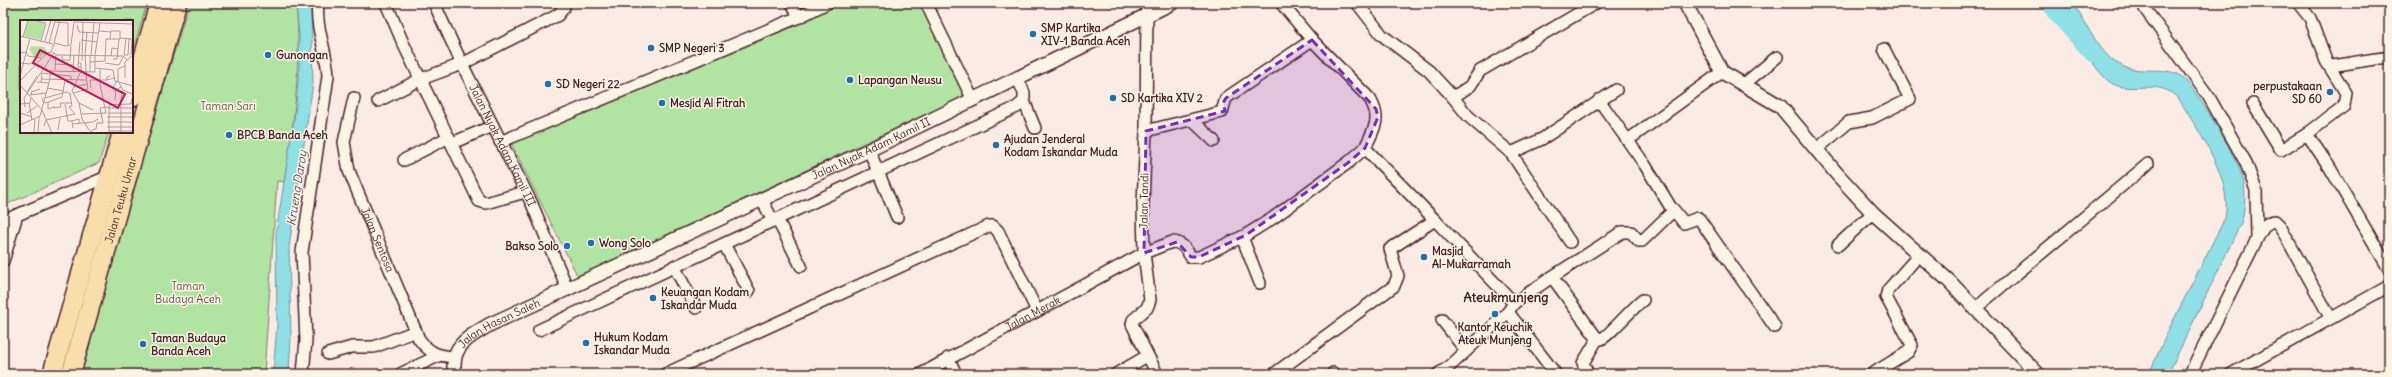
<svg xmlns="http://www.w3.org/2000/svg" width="2392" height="377" viewBox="0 0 2392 377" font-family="Delius,sans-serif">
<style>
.green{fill:#b1e3a3;stroke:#7e8167}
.water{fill:#8ee0e6;stroke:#73939b}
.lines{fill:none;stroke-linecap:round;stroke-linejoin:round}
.river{stroke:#8ee0e6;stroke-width:17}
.minor-casing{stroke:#4a1f2b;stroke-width:14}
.tertiary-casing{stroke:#4a1f2b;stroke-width:16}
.trunk-casing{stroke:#4a1f2b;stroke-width:21}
.minor{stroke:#fcf5e5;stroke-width:11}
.tertiary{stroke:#fcf5e5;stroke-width:13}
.trunk{stroke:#f9deab;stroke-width:18}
.marked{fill:#7b2cbf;fill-opacity:0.2;stroke:#7b2cbf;stroke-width:3;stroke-dasharray:8 5;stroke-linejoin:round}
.poi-dot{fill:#1f6fb2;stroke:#fcf5e5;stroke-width:1.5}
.labels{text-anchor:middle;stroke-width:3;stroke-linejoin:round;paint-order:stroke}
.poi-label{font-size:11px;font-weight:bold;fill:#4a1f2b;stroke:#fcf5e5;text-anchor:start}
.park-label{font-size:11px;fill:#645049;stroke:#fcf5e5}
.street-label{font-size:11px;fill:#4a1f2b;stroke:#fcf5e5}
.water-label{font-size:12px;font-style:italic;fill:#5b4f5a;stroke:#fcf5e5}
.quarter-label{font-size:13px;font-weight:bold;fill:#4a1f2b;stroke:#fcf5e5}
.inset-river{fill:none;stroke:#8ee0e6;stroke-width:2}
.inset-road{fill:none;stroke:#b4999b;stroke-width:1}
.view{fill:#c2185b;fill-opacity:0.15;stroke:#c2185b;stroke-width:2}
.inset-edge{fill:none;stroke:#4a1f2b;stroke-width:2}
</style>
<rect width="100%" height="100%" fill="#fbebe5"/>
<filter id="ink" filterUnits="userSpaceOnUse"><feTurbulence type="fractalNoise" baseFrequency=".025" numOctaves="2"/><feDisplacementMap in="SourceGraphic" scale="8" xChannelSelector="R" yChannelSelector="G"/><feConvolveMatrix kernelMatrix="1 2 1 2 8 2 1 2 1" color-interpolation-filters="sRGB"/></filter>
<g filter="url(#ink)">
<path class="green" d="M3 3H147L132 54V21H21V132H109L99 163 3 206Z
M189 3H296C302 64 294 122 284 182L277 181 264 374H80L141 157H143Z
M825 3H927L969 94 578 277 510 141Z"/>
<path class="water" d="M296 3H311L313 83 289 247 291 338 289 374H273L277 325 276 233 296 106 299 67V35Z
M2057 3H2073C2084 20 2100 54 2118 64 2136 75 2159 66 2178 74 2192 80 2235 155 2241 173 2247 188 2245 205 2242 221L2168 374H2149L2167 333 2225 218C2233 178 2199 133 2179 99 2158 78 2138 93 2115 85 2097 79 2068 21 2057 3Z"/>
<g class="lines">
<path class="river" d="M2051 3 2055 12 2093 54"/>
<g class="minor-casing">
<g id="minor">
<path d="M386 3 403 43 479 201 486 203 525 192"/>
<path id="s1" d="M434 3 462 64 532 204 568 290"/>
<path d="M792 3 799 17"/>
<path d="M926 3 973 100"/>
<path d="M1147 3 1146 131 1143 205 1144 253 1150 300 1147 308 1133 320 1132 324 1157 374"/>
<path d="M1357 3 1382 35 1429 71 1452 96"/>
<path d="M2147 3 2145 9 2209 97 2246 163 2256 190 2257 237"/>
<path d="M2298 3 2310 18 2326 61 2346 93 2344 106 2307 134 2330 168 2389 269"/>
<path d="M2329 66C2340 66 2384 56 2389 58"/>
<path d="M1743 85 1777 57"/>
<path id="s2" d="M354 98 344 142 349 171 419 339C429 353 438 356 454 357"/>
<path d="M378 101 421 79 462 64 558 15 564 7V3"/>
<path d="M1024 101 1035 128"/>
<path d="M2253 104 2281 150 2307 134"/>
<path d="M1192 120 1214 141"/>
<path d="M1146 131 1222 112 1226 98 1312 40"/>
<path d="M1628 140 1722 72"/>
<path d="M500 142 799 17 827 3"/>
<path d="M452 143 493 126"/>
<path d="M1817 149 1849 122 1872 118 1910 99 1884 49"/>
<path d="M869 150 897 217"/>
<path d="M1511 153 1542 139 1616 90"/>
<path d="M404 160 449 137"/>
<path d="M762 200 773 221"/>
<path d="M1673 209 1684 223 1698 218 1700 220 1775 327"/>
<path d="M777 219 801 266"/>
<path d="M1435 220 1514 303 1508 312 1449 367 1438 374"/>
<path d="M3 221 109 176"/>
<path d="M1242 237 1260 283"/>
<path d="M1570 242 1511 153 1468 116 1452 96 1458 94 1470 86 1480 71 1596 3"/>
<path d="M724 244 749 291"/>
<path d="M1838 245 1873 213"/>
<path d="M3 261 17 215"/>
<path d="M674 266 696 308"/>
<path d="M1552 277 1622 232H1631L1639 241H1642L1673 211 1645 165 1599 100"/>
<path d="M1514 303 1552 277 1596 337 1601 339C1608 337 1632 308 1643 300"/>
<path d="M1977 307 2148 164"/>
<path d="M1508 312 1555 373"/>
<path d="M1442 320 1466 351"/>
<path d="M539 330 1017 107 1024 101V93L1018 79"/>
<path d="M328 354 352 347H374L416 331"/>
<path d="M948 358 956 374"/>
<path d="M1333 373 1334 374"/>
<path d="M303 374 306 340 302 252 328 76C327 51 315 28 318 3"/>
<path d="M400 374 438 356"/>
<path d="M665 374 989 226H993L998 231 1037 311"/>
<path id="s3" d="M921 374 1144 253 1172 242C1182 242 1186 249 1191 257H1199L1246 235 1273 218 1349 162 1365 148"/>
<path d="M1116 374 1147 356"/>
<path d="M1274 374 1394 286 1398 276 1390 249 1435 220 1365 148C1374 128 1382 120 1370 99L1312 40 1281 3"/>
<path d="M1588 374 1583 363 1598 338"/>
<path d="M1872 374 1908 352 1912 345 1886 297 1888 290 1919 255"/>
<path d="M2190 374 2257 239C2261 232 2265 221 2275 221L2280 226 2330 317"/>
<path d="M2231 374 2389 286"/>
</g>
</g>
<g class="tertiary-casing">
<g id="tertiary">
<path d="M1685 3 1722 72 1780 106 1837 174 1873 213 1949 281 2038 374"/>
<path id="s4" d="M455 374C449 346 470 336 491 324L869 150 1172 3"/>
</g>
</g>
<g class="trunk-casing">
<g id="trunk">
<path d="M132 97 159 3"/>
<path d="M52 374 122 132"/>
<path id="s5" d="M71 374 177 3"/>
</g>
</g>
<use href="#minor" class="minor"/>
<use href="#tertiary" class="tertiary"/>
<use href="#trunk" class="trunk"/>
</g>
</g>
<path class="marked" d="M1312 40 1376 109 1378 117 1365 148 1349 162 1246 235 1199 257H1191L1177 242 1144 253 1146 131 1225 111 1223 103 1226 98Z"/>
<g class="poi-dot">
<circle cx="1033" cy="34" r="4"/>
<circle cx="651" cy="48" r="4"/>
<circle cx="268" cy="55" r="4"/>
<circle cx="850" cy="80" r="4"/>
<circle cx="548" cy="84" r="4"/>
<circle cx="2330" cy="92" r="4"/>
<circle cx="1113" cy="98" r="4"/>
<circle cx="662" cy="103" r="4"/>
<circle cx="229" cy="135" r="4"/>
<circle cx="996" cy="145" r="4"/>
<circle cx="591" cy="243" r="4"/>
<circle cx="567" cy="246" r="4"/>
<circle cx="1424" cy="257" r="4"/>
<circle cx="653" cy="298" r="4"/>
<circle cx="1495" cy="314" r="4"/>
<circle cx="586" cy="343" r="4"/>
<circle cx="143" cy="344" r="4"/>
</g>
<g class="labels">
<g class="poi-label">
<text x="1041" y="32">SMP Kartika<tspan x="1041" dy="13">XIV-1 Banda Aceh</tspan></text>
<text x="659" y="52">SMP Negeri 3</text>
<text x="276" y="59">Gunongan</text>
<text x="858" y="84">Lapangan Neusu</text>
<text x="556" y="88">SD Negeri 22</text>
<text x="2322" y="90" text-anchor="end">perpustakaan<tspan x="2322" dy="13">SD 60</tspan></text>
<text x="1121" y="102">SD Kartika XIV 2</text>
<text x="670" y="107">Mesjid Al Fitrah</text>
<text x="237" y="139">BPCB Banda Aceh</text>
<text x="1004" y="143">Ajudan Jenderal<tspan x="1004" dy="13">Kodam Iskandar Muda</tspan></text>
<text x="599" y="247">Wong Solo</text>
<text x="559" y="250" text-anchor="end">Bakso Solo</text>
<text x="1432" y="255">Masjid<tspan x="1432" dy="13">Al-Mukarramah</tspan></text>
<text x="661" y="296">Keuangan Kodam<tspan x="661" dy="13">Iskandar Muda</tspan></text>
<text x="1495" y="331" text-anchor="middle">Kantor Keuchik<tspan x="1495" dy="13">Ateuk Munjeng</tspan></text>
<text x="594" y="341">Hukum Kodam<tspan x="594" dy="13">Iskandar Muda</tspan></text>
<text x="151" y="342">Taman Budaya<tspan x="151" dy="13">Banda Aceh</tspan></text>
</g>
<g class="park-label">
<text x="228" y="110">Taman Sari</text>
<text x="188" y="290">Taman<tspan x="188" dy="13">Budaya Aceh</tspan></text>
</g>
<g class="street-label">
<text dy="4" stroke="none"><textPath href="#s1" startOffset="158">Jalan Nyak Adam Kamil III</textPath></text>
<text dy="4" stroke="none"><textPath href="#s4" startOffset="486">Jalan Nyak Adam Kamil II</textPath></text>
<text dy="4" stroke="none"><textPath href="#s5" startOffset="181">Jalan Teuku Umar</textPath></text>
<text transform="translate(1144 201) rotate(-89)" y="4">Jalan Tandi</text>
<text dy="4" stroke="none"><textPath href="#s2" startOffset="149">Jalan Sentosa</textPath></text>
<text dy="4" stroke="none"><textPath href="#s3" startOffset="127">Jalan Merak</textPath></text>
<text dy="4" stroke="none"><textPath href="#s4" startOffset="75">Jalan Hasan Saleh</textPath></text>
</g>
<g class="water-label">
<text transform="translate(297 188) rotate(-81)" y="4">Krueng Daroy</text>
</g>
<g class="quarter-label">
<text x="1506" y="302">Ateukmunjeng</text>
</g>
</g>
<g transform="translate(20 20)">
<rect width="113" height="113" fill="#fbebe5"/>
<path d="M8 0 25 3 21 20 4 16ZM12 26 24 27 27 31 21 37H14L9 29Z" fill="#b1e3a3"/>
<path class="inset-river" d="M95 72 93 67 97 61"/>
<path class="inset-road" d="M12 0 26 3 21 21M34 2 48 3V26M57 5 59 12 78 13M79 11 91 12M0 16 33 24M3 17 8 0M100 18 112 19 111 35M106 18 104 35H108L109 18M90 19 91 11H100V19M61 20 77 22M25 21 31 0M60 21 58 47H61M29 23 35 1M34 23 40 0M34 23 46 26 51 25 54 2 113 4M32 32 37 35 103 36 107 40M0 33 6 32 8 36 21 38M71 35 74 3M75 35 80 3M42 36V40H50L51 26M91 36 92 28 98 29M93 39H97L99 19M62 41 63 3M70 42 85 41 86 19H100M0 43 10 44 17 38M58 43H61V51L52 71 59 83 62 99 69 110 74 113M85 43 99 45 103 37M35 44 53 45M76 48 93 50 95 61 113 66M35 50 36 35M53 51 54 36M70 52V35M29 54 51 56V60M0 56 10 18M90 56 87 57V60L94 58M105 58V42L113 35M21 59 66 60M0 61 27 33 31 32 34 24M17 62 29 63M21 62 22 53 29 54M98 62V49L105 46M99 63 103 70 112 74M0 65 22 90 32 113M54 67 67 64 65 35 67 12M27 68 44 71M71 68 70 60H87M7 72 17 56M53 73 68 69 67 64M9 75 26 73M12 75 11 72 20 69M22 78 23 82 26 83 42 77 45 60M25 78 46 72 51 74M95 80 96 70 101 67M28 82V89L34 87M9 83 12 100M59 83 73 90M1 84 10 83 11 78M45 84 48 101H52M100 84 103 70M109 84H111L113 74M101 85V113M34 86V88L41 87 40 83H52M5 87 4 78 34 33M89 87V113M88 88H113M0 93 12 97M7 93 17 86M88 93H113M62 94 86 93 80 64V48M87 97H113M87 102H113M53 104 73 102 78 99M0 105 20 96 30 59V51L75 52V35M24 106 26 100 55 94 49 87 52 86 50 74M87 107H113M53 108 52 101 59 99V103M38 110 40 98M72 110 76 109 77 103H83L80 88 89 87 90 85 109 84M89 111H113M11 113 14 112 15 99M18 113 19 97"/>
<path class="view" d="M20 30 105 74 98 88 13 43Z"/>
<rect width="113" height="113" class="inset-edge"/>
</g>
<rect width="2392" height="377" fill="none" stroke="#fcf5e5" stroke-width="16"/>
<rect x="8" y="8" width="2376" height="361" fill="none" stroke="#4a1f2b" stroke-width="1.5" filter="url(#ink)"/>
</svg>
